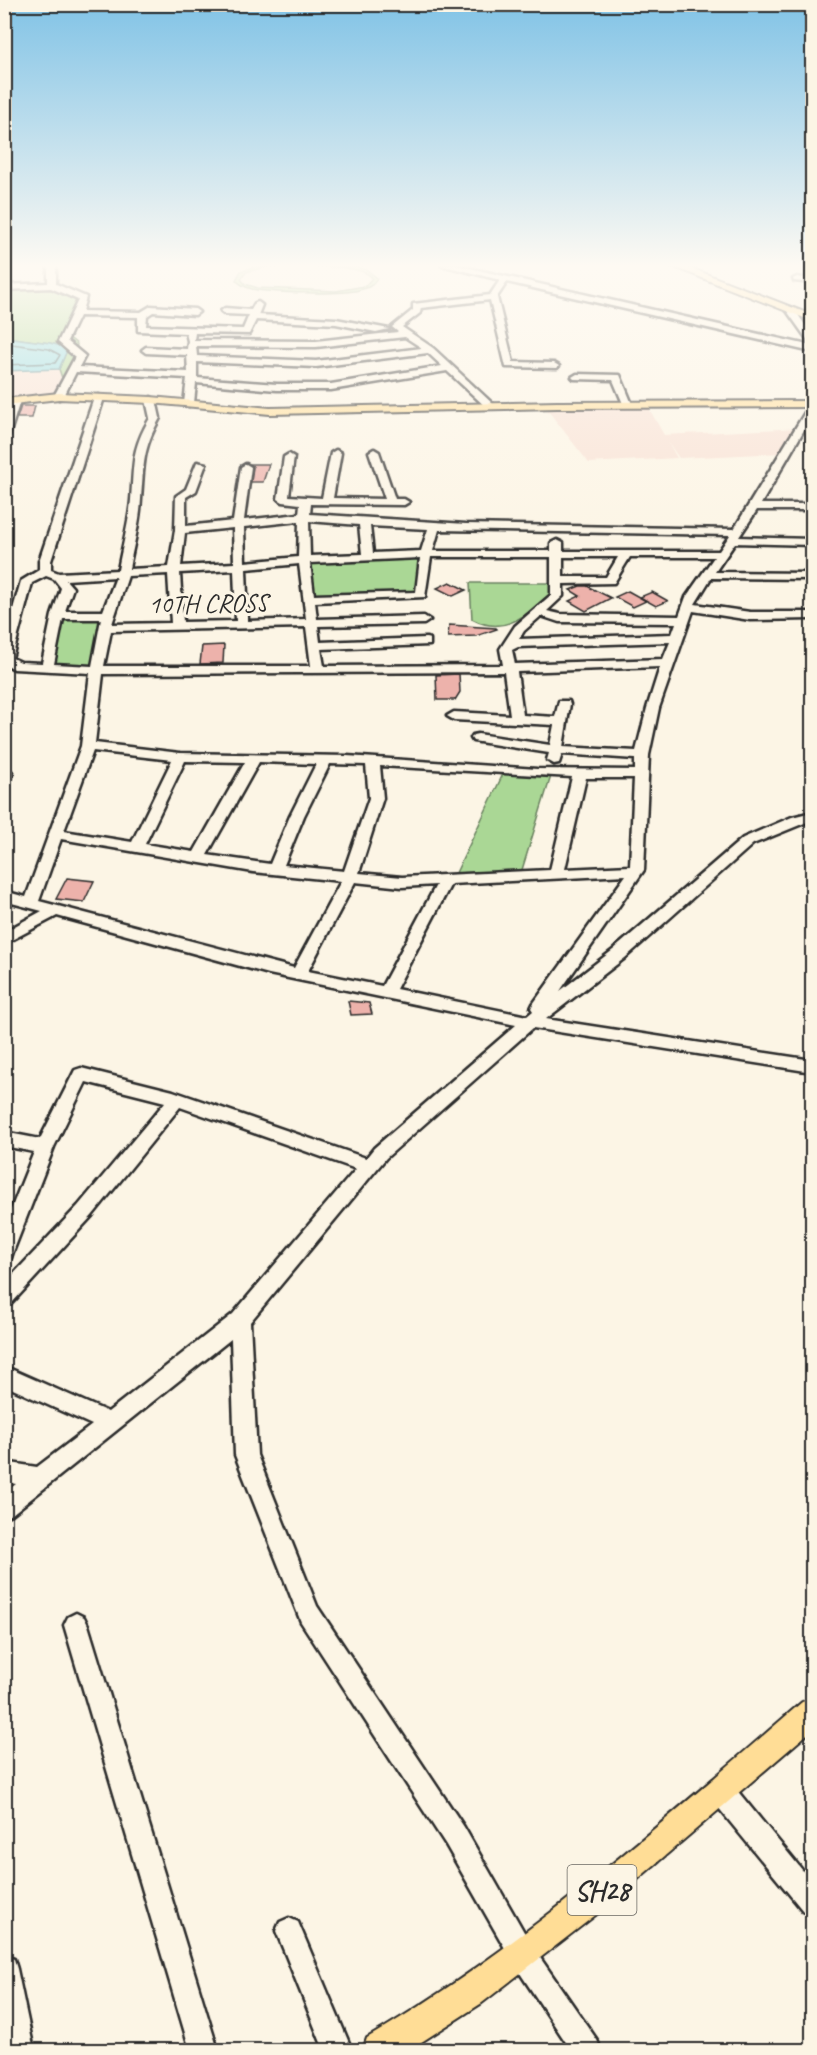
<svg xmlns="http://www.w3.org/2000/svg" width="817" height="2055" viewBox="0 0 817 2055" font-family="Caveat,sans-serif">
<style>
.built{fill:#f8e1d4}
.green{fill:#aad795;stroke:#6a8160;stroke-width:1.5;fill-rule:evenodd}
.water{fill:#88d9e4;stroke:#63939a;stroke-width:1.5}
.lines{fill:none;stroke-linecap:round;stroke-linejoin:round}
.shore{stroke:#507175;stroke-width:1.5}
.building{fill:#edb2ab;stroke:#2b2b2b;stroke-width:1.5}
.minor-casing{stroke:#2b2b2b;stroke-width:5}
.major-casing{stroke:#2b2b2b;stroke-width:4}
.minor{fill:#fcf5e5;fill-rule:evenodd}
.major{fill:#ffdd96;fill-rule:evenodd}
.labels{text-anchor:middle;stroke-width:6;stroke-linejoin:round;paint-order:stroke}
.far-street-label{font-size:26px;fill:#2b2b2b;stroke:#fcf5e5}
.shield{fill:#fcf5e5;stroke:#6a6863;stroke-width:1.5}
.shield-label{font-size:28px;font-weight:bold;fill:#2b2b2b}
</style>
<rect width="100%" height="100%" fill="#fcf5e5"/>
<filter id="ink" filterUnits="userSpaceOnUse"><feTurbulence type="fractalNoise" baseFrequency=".0167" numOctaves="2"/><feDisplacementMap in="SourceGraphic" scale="12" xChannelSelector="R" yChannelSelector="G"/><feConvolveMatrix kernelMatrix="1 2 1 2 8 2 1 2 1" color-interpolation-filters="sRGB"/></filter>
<g filter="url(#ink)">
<path class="built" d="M59 369 65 387 59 396 5 402V371Z
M647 405 677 458 589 463 545 407Z
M801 428 783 453 679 458 663 435Z"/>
<path class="green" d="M264 265 357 267 367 270 377 278C374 286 367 288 359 290 341 295 270 293 252 289 245 287 240 285 236 280L241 271ZM270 266C290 267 362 262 372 278L365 286 336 291 258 288 245 284 241 279 246 272Z
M51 286 82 304 66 335 77 344 71 386 65 387 59 369 68 348 50 343 5 337 4 288Z
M421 556 416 593 314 596 311 562Z
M470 583H551L552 594C527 614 505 637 472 619Z
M58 615H108L97 670 47 667Z
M504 772 551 776 521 873 455 875Z"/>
<path class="water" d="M5 337 50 343 68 348 59 369 5 371Z"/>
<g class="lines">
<path class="shore" d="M4 343 49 349 60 355 55 363 4 365"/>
</g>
<path class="building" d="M21 406H35L32 418H17Z
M250 464H269L263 482H251L253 467Z
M450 582 466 590 453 596 437 588Z
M580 586H587L611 598 586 611 569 601 580 596 570 590Z
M628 591 646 601 633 607 615 597Z
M652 592 668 601 656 606 640 597Z
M449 625 496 628 497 629 476 636 448 637Z
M224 645 223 663 200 664 202 646Z
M459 674 460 692 455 700H437L436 675Z
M67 878 94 881 84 902 56 899Z
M348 1001 369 1003 372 1014 351 1015Z"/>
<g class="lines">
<g class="minor-casing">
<path id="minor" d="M48 265H56V284L86 297 82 311 141 312 151 306 195 309 199 312 195 315 153 312 147 316 146 326 243 329 249 315 225 314 221 311 225 308 251 310 255 303 258 302 262 305 258 315 336 319 389 329 376 332 336 324 256 320 249 334 195 333 194 340 316 341 398 332 392 327 413 310V304L490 295 500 280 441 265H456L812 346V352L507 282 497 297 513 362 554 363 559 366 557 368 506 367 490 300 421 308 420 313 402 327 433 348 493 404V408H487L447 371 331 390H277L196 383 194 403 189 406 184 403 187 378 76 372 64 396 59 399 54 396 75 357 58 342 78 300 51 288 4 290V285L48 283ZM79 316 138 317V331L186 333 188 341 187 349 146 347 142 350 146 353 187 355 188 372 79 367 85 356 67 341ZM405 337 422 348 316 361 197 356 196 346 316 347ZM428 353 442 366 331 384H277L197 378V362L316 367Z
M797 277 812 279V283L794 281 793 279Z
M791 308 794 309 812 335V343L809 342 787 311Z
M577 374 620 375 632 404 624 406 613 380 574 379 572 377Z
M99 395 104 398 51 561V570L59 573 118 570C122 547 129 523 131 500 134 464 131 450 150 418L146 400 151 397 156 400 160 418C142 450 144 464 141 499 140 523 133 546 129 569L169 567 175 530 176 496 186 489 197 462 206 464 196 491 186 497V526L233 521 241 467 246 464 251 467 244 520 299 514 300 504 283 502 278 499 284 457 289 454 294 457 289 496 322 498 331 453 336 450 341 453 333 498 385 499 369 452 374 449 379 452 395 499H404L409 502 404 505 311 504 310 514 466 524 734 529 807 409 812 406V416L761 504H812V510H757L739 537 812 539V545L735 543 715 572 812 573V579L711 578 695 604 750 612H812V619L750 620 693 611 659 708 649 755 644 870 560 991 613 950 743 838 792 817 812 812V820L753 844 625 958 546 1019 812 1060V1072L533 1028 386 1158 250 1322 257 1455 317 1606 464 1827 532 1946 597 2040 601 2050H571L514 1964 446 1845 301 1622 235 1455 231 1339 12 1514 4 1517V1493L16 1484 4 1482V1462L37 1467 92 1425 4 1385V1366L108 1412 233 1314 356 1169 180 1107 92 1216 11 1304 4 1306V1284L78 1206 165 1102 86 1082 54 1147 13 1252 11 1258 4 1260V1227L34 1152 4 1146V1132L40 1139 75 1070 81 1068 173 1091 366 1158 374 1148 516 1025 269 974 57 916 4 944V932L42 911 4 901V891L26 897 81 746 90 673 14 669 4 663V641L21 581 39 570V561L94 398ZM299 521 298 557 245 562 244 527ZM309 521 359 525 362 554 310 556ZM370 526 428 529 421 551 373 553ZM233 528 234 563 181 566 185 533ZM439 530 730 535 719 551H563V543L557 540 551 543V551H433ZM431 557H551V595L515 626 500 649 503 665 324 666 321 649 430 645V639L426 638 320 642 318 626 424 624 430 620 424 616 317 619 315 602 425 597ZM563 557H618L606 577H563ZM630 557H714L686 597 679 616 560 614 547 611 563 596V584L614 583ZM420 558 416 592 314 595 310 563ZM299 564 306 619 248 621 246 569ZM234 570 236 621 183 622 180 573ZM168 574 171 623 112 624 128 576ZM46 576 54 579 61 588 52 615 42 663 21 662 12 658 32 583ZM116 577 103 611H65L73 588 66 580ZM541 616 559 622 676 623 672 634 519 639 524 631ZM63 619H101L92 666 54 664ZM306 627 311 666H104L111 631ZM670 642 663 659 515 664 512 650 518 647ZM660 667 647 708 636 751 563 747 570 704 569 701H559L555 717 523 715 517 672ZM504 672 510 715 454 712 447 716 454 720 554 725 550 745 478 734 473 735 471 738 473 741 549 753 547 760 554 764 559 763 562 754 635 759V770L537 769 347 756 180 753 95 743 103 674ZM93 751 172 760 132 842 64 831ZM185 761 245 762 194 852 145 844ZM259 762 316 764 290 816 270 864 207 855ZM330 764 366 765 369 798 344 871 284 865 304 816ZM380 766 572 777 550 870 402 877 359 873 383 798ZM586 778H634L630 866 565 869ZM61 839 253 872 341 881 294 968 39 901ZM626 875 533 1004 531 1008 533 1011 527 1016 396 989 451 884ZM355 882 402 887 436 885 382 986 308 971Z
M15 398 20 401 9 436 4 439V419L10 401Z
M4 770 11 771 13 774 9 780 4 781Z
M76 1613 84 1617 88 1625 218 2050H190L64 1625 68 1617Z
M722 1780 731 1783 812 1882V1915L803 1911 713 1801 710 1792 713 1783Z
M289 1918 298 1922 352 2050H324L276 1931 280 1922Z
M4 1956 14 1959 17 1969 34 2050H6Z"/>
</g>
<g class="major-casing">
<path id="major" d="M669 265H683L812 315V321Z
M59 393 151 397 270 408 557 402 812 401V407L557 408 270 414 151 403 59 399 4 405V399Z
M812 1698V1730L597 1914 482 2003 409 2050H363L367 2038C525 1946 664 1821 802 1702Z"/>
</g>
<use href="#minor" class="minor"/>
<use href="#major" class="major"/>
</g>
</g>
<linearGradient id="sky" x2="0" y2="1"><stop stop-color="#81c3e6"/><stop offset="0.48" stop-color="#fefaf3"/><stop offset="1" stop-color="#fefaf3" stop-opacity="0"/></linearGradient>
<rect width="817" height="553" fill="url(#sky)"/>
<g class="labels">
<g class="far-street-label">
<text transform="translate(208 603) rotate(-1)" y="9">10TH CROSS</text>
</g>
<rect class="shield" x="567.5" y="1865" width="69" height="50" rx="4.5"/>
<g class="shield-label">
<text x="602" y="1900">SH28</text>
</g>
</g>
<rect width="817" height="2055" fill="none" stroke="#fcf5e5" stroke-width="24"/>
<rect x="12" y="12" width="793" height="2031" fill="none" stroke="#2b2b2b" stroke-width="2" filter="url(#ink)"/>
</svg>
